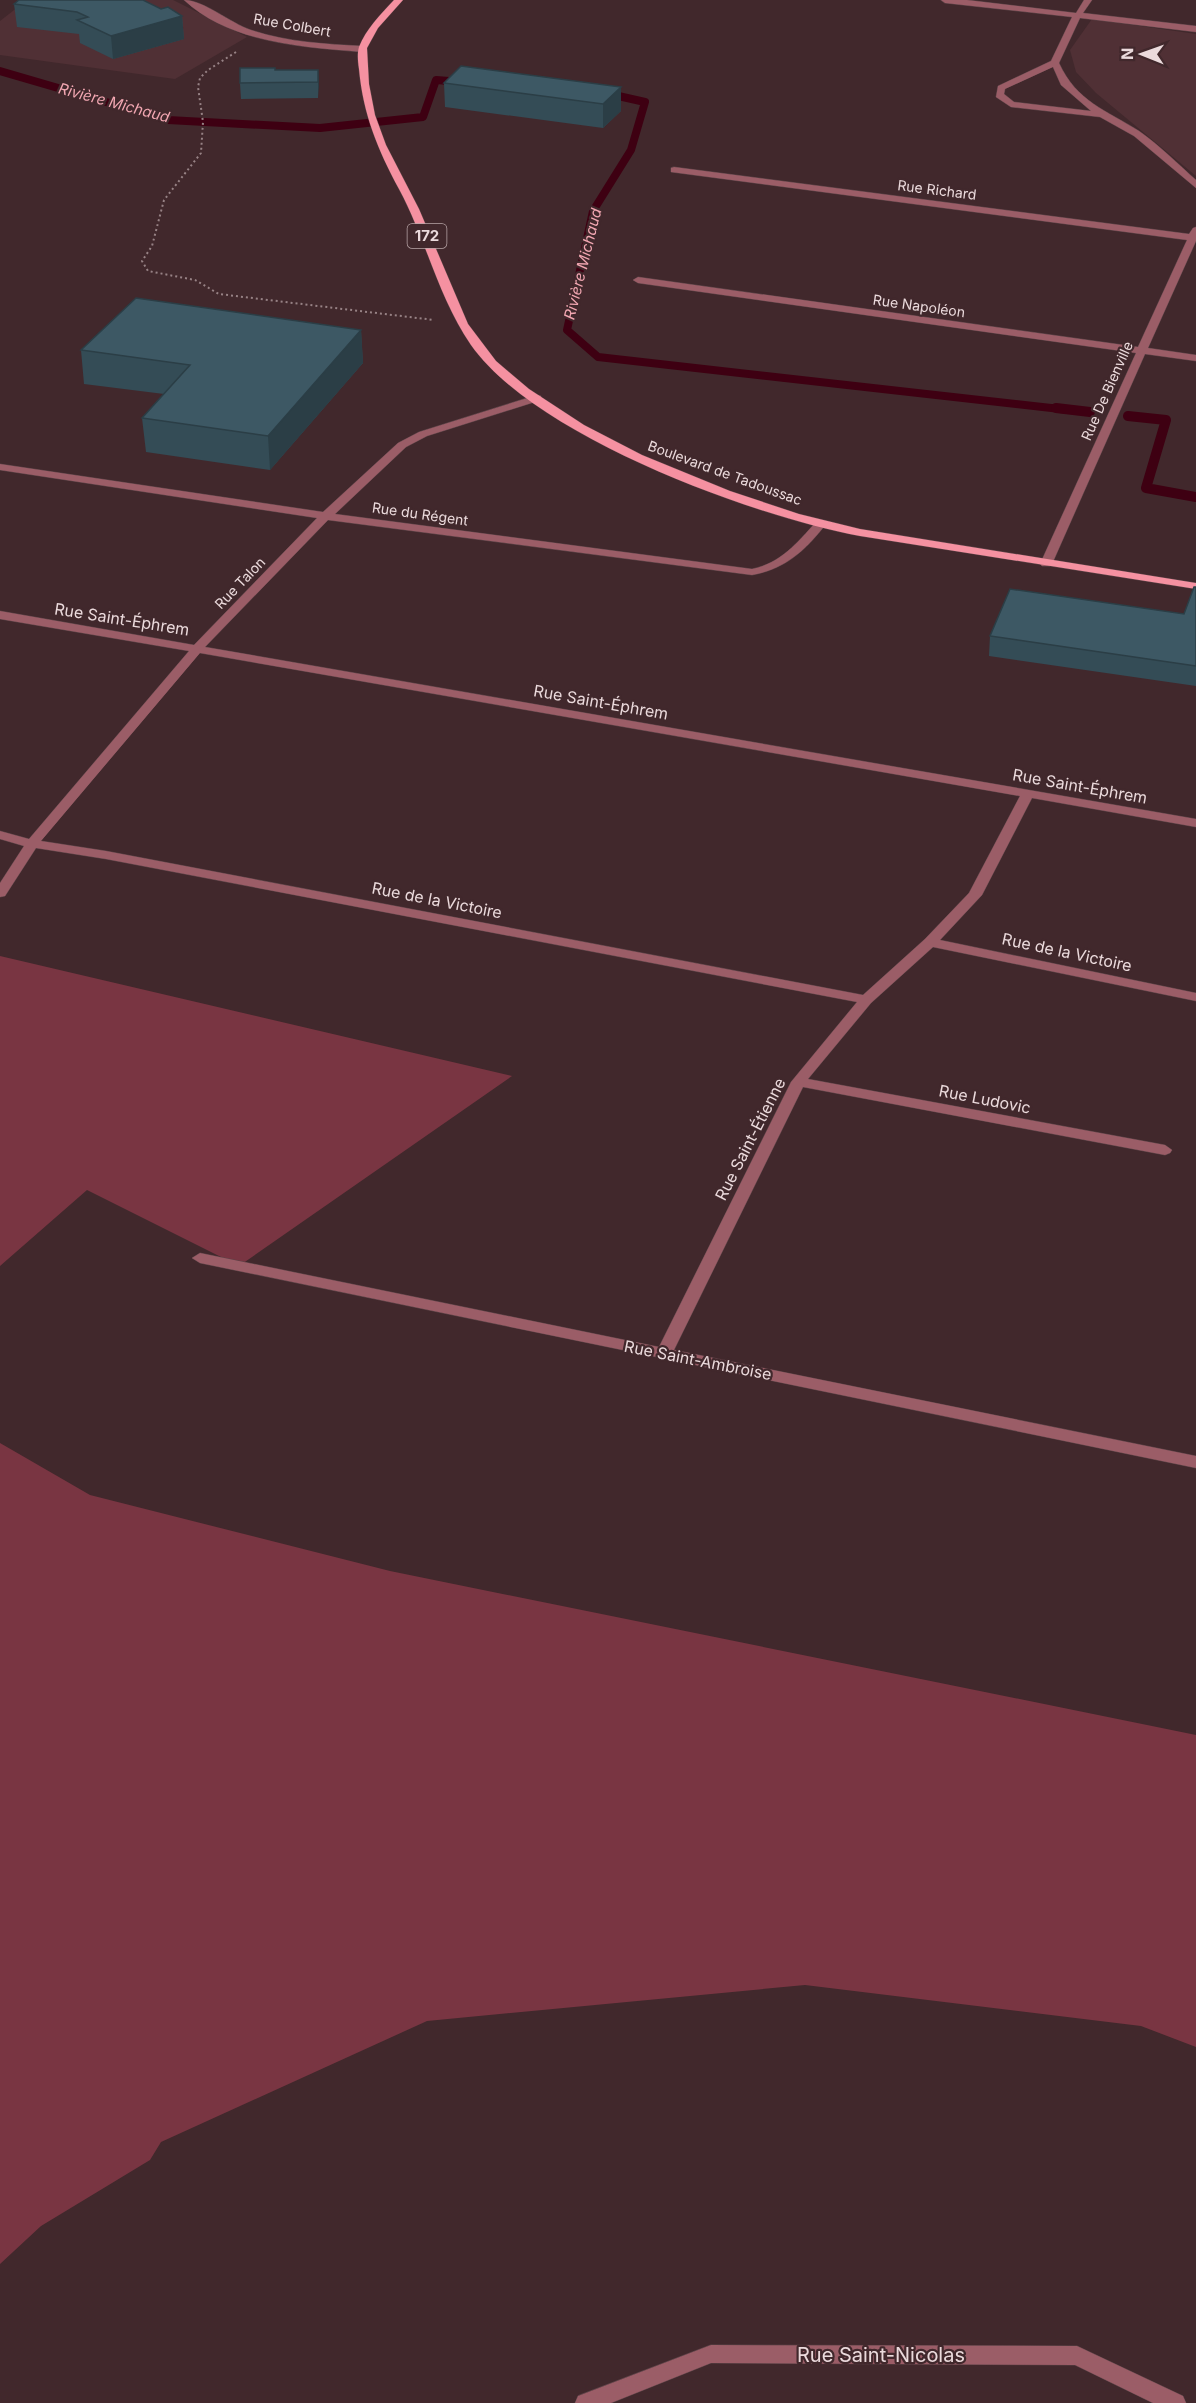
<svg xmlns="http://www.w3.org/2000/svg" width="1196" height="2403" viewBox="0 0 1196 2403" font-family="Inter,sans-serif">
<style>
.built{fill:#503035}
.green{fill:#793542}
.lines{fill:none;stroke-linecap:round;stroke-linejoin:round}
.stream-far1{stroke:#3e0012;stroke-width:8}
.stream{stroke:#3e0012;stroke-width:10}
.minor-casing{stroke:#5c4448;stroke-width:1}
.major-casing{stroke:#5c4448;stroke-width:1}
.path{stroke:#978285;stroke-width:2;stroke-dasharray:2 3;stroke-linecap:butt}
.minor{fill:#9b5d67;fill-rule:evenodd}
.major{fill:#f591a1;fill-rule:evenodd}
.wall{fill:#344c56}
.shaded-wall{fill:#2b3e46}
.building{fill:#3d5864;stroke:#2b3e46;stroke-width:1.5}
.labels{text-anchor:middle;stroke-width:4.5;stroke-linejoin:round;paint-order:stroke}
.far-street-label{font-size:14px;fill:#ebdadc;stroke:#41282c}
.far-water-label{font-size:15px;font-style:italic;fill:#f2a7b2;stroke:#41282c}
.shield{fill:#41282c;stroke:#b8a5a7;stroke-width:1.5}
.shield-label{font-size:15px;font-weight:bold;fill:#ebdadc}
.street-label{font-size:16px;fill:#ebdadc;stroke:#41282c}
.near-street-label{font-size:20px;fill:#ebdadc;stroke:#41282c}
</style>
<rect width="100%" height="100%" fill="#41282c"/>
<path class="built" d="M27 0H173L247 37 175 79 0 55V21Z
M1092 19 1196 34V176L1096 93 1076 72 1070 50Z"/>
<path class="green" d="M0 956 512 1076 239 1266 87 1190 0 1266Z
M0 1443 90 1495 390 1571 1196 1735V2047L1141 2026 805 1985 427 2021 161 2142 150 2160 41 2226 0 2264Z"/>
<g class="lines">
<path class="stream-far1" d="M0 71 168 120 320 128 423 117 436 80 462 82
M605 93 645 102 631 150 593 211 567 330 598 357 1069 410"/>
<path class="stream" d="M1056 408 1090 412
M1128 416 1166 420 1146 488 1196 497"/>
<g class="minor-casing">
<path id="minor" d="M184 0C204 0 230 23 251 30 287 42 325 44 362 46L366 49 362 52C302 47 230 43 184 0Z
M941 0H967L1076 13 1084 0H1092L1083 13 1196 26V32L1080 18 1059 63C1077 102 1106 110 1139 131 1159 145 1178 164 1196 180V188L1134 136 1100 117 1011 107 996 97 998 86 1051 61 1072 17 945 3ZM1053 67 1061 85 1091 111 1014 102 1004 94 1005 89Z
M674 167 1189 234 1193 228 1196 227V241L1148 348 1196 355V361L1145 354 1052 564 1050 566H1042L1040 564 1136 353 638 283 633 280 638 277 1138 347 1187 240 671 172V168Z
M537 395 541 396V400L427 436 406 447 335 514 752 569C781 563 797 543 816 522H824L826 524C805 551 785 569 752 575L328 520 205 647 1196 819V827L1032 798 982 895 940 940 1196 993V1001L933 947 871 1003 808 1079 1165 1145 1172 1150 1170 1153 1165 1155 803 1087 674 1350 1196 1456V1468L200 1263 192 1258 200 1253 659 1347 791 1082 857 1002 106 859 36 848 5 896 0 897V883L24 846 0 839V831L29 839 189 651 0 619V611L194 645 317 518 0 470V464L323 512 398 443 419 432ZM200 653 1020 796 969 893 925 939 863 995 106 851 41 841Z
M711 2345 1077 2346 1183 2396 1186 2403H1153L1075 2365 711 2363 611 2403H575L578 2396Z"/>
</g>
<g class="major-casing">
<path id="major" d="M394 0H403L378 28 367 48 369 84 375 115 386 145 419 209 468 324 496 361 529 389 584 425 642 455 730 491 799 514 860 529 1196 583V589L860 536C752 516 535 436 471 345 438 297 426 239 399 189 378 150 363 114 359 69 358 62 357 54 359 47 366 29 381 14 394 0Z"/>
</g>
<path class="path" d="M236 52 208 70 200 78 198 87 203 122 201 153 164 200 152 246 142 261 148 271 195 280 219 294 434 320"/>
<use href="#minor" class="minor"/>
<use href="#major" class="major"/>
</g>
<path class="wall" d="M14 4 161 9 182 16 184 39 113 59 80 43 79 34 17 27Z
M275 68V70H318V98L241 99 240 83Z
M444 83 621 87V111L603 128 445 107Z
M361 330 363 363 270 470 146 452 142 418 164 394 84 384 81 350Z
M1196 587V686L989 656 990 636 1184 614Z"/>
<path class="shaded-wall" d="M182 16 184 39 113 59 111 36Z
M318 70 319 86 318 98Z
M621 87V111L603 128V104Z
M361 330 363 363 270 470 268 436Z"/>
<path class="building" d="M19 0H143L161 9 168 7 182 16 111 36 77 20 88 17 77 12 14 4Z
M461 66 621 87 603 104 444 83Z
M240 68H275V70H318V82L240 83Z
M136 298 361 330 268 436 142 418 190 365 81 350Z
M1194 587H1196V666L990 636 1010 589 1184 614Z"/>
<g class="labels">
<g class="far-street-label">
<text transform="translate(292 25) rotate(10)" y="5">Rue Colbert</text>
<text transform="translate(937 190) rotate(7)" y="5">Rue Richard</text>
<text transform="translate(919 306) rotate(8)" y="5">Rue Napoléon</text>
<text transform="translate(1107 391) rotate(-66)" y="5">Rue De Bienville</text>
<text transform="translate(725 473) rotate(20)" y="5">Boulevard de Tadoussac</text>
<text transform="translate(420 514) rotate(8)" y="5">Rue du Régent</text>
<text transform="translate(240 583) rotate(-46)" y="5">Rue Talon</text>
</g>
<g class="far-water-label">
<text transform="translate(114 103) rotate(15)" y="5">Rivière Michaud</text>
<text transform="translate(583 264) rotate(-76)" y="5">Rivière Michaud</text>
</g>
<rect class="shield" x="407.5" y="224" width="39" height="24" rx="4.5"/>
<g class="shield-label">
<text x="427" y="241">172</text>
</g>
<g class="street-label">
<text transform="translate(122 619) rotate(9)" y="6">Rue Saint-Éphrem</text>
<text transform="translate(601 702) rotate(10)" y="6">Rue Saint-Éphrem</text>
<text transform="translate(1080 786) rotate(10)" y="6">Rue Saint-Éphrem</text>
<text transform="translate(437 900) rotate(11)" y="6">Rue de la Victoire</text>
<text transform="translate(1067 952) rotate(12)" y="6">Rue de la Victoire</text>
<text transform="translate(985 1099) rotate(11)" y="6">Rue Ludovic</text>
<text transform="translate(750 1139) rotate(-63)" y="6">Rue Saint-Étienne</text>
<text transform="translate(698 1360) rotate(11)" y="6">Rue Saint-Ambroise</text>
</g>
<g class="near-street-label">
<text x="881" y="2362">Rue Saint-Nicolas</text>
</g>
</g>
<g transform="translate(1142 54) rotate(271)" stroke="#41282c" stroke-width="4.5" paint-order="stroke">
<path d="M0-4.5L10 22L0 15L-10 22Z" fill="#ebdadc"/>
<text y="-9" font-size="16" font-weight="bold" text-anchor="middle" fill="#ebdadc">N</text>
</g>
</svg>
